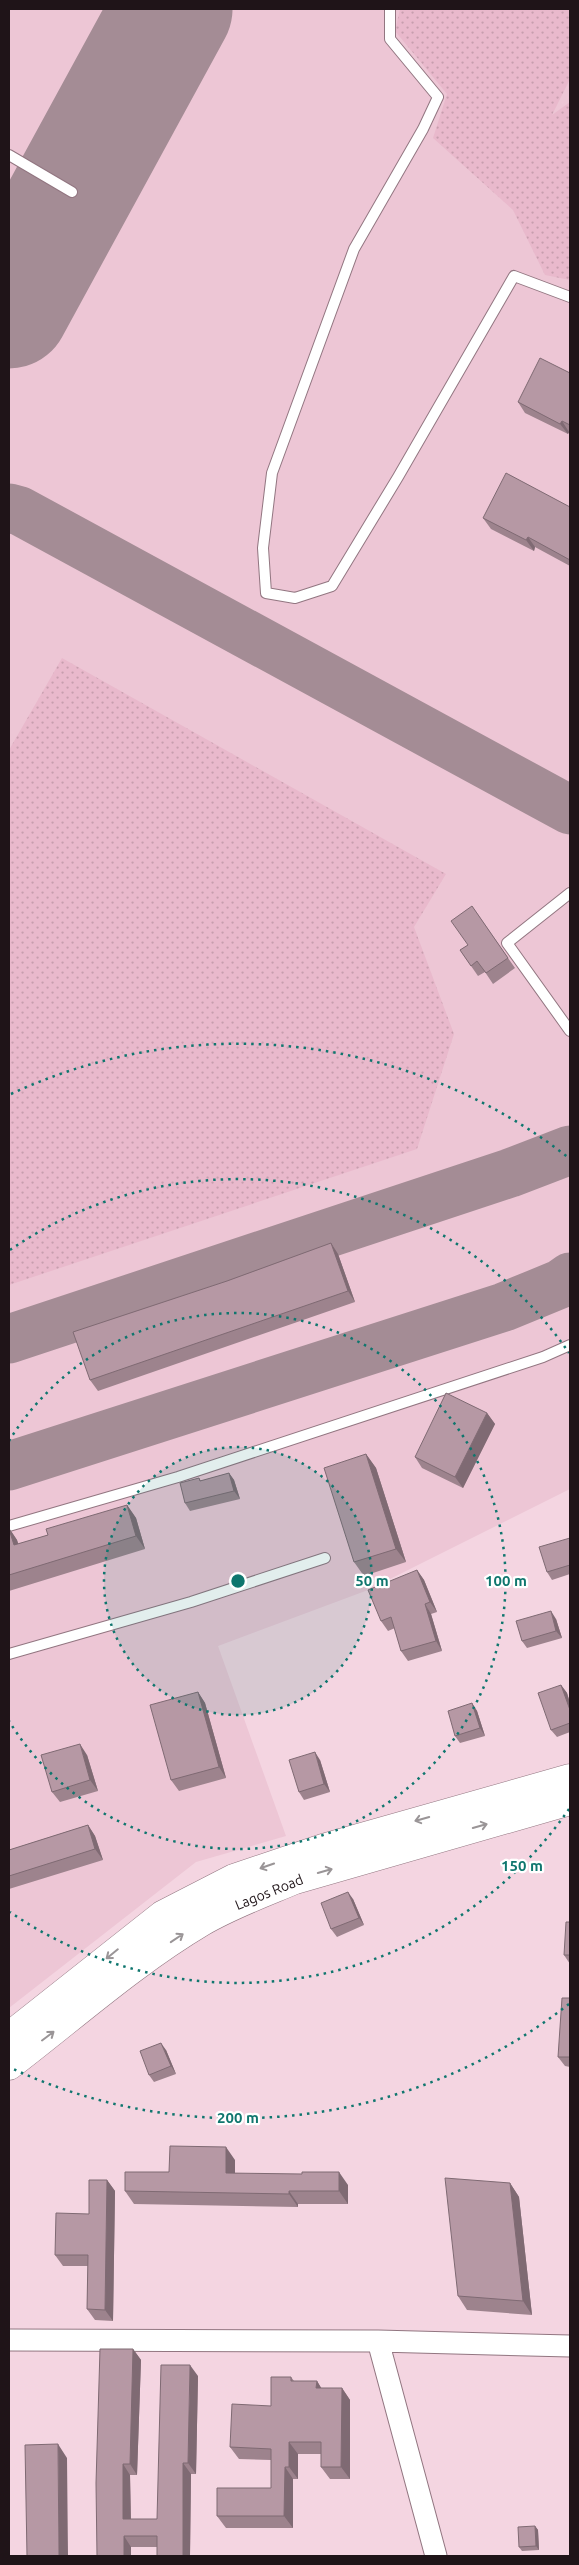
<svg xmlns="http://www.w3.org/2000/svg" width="579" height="2565" viewBox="0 0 579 2565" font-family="Ubuntu,sans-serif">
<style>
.built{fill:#edc6d5}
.grass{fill:url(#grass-dots)}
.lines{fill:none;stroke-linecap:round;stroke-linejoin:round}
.taxiway{stroke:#a48c95;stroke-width:49}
.runway{stroke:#a48c95;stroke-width:121}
.lane-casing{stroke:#927681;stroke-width:12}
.street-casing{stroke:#927681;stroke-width:23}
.secondary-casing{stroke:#927681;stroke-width:29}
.lane{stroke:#fff;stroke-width:10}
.street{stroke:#fff;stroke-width:21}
.secondary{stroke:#fff;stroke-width:28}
.wall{fill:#9d838d}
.shaded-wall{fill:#7f6a73}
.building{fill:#b698a4;stroke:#7f6a73}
.oneway{stroke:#9a9597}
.ring{fill:none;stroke:#0f766e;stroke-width:2.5;stroke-dasharray:2.5 5}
.labels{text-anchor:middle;stroke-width:4.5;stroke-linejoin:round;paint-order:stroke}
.street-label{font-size:14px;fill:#1f1418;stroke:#fff}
.centre{fill:#0f766e;stroke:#fff;stroke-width:2.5}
.ring-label{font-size:15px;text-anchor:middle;font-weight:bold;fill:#0f766e;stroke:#fff;stroke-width:4.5;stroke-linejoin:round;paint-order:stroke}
</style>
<defs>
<pattern id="grass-dots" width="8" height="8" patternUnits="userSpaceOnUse" patternTransform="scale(1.25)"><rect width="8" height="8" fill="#e9b9cc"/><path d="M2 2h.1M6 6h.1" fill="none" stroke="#c79eae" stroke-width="1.8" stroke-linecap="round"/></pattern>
</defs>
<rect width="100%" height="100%" fill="#f4d5e1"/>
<path class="built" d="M9 9H570V1489L368 1590 218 1646 286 1836 196 1862 9 2008Z"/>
<path class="grass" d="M400 9H570V79L552 115 570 102V280L545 275 513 210 433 138 447 94 395 31Z
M62 658 446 874 414 927 454 1034 417 1149 9 1285V750Z"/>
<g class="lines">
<path class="taxiway" d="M9 508 20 511 570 810
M9 1339 510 1173 570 1150
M9 1466 504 1307 560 1284 570 1277"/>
<path class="runway" d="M9 308 172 9"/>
<g class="lane-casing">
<path id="lane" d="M390 9V39L438 97 423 129 354 249 272 473 263 548 266 593 295 598 332 586 398 477 514 276 570 297
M9 155 72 192
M570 893 507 943 570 1031
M9 1526 178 1477 543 1357 570 1345
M9 1654 191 1602 325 1558"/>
</g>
<g class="street-casing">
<path id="street" d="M9 2340 378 2341 570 2346
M378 2341 436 2556"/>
</g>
<g class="secondary-casing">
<path id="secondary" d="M9 2036 162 1915 234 1878 323 1848 570 1778
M9 2066C72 2018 133 1963 202 1922 231 1905 264 1893 295 1880L570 1801"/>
</g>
<use href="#lane" class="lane"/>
<use href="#street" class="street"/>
<use href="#secondary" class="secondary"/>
</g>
<path class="wall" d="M570 373V432H569L568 434 525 413 518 402Z
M570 507V566L535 547 534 551 491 529 483 518Z
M472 906 515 968 493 984 485 972 478 976 460 950 468 945Z
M331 1243 338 1254 355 1302 98 1391 90 1380 227 1281Z
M487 1413 495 1424 463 1488 422 1468 415 1457Z
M366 1454 376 1468 406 1562 364 1576 354 1562Z
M229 1473 234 1480 240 1499 190 1511 185 1503 199 1478 201 1481Z
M127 1505 136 1518 145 1549 9 1591V1528L17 1540 18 1544 48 1535Z
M570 1538V1574L552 1580 547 1572Z
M417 1570 424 1580 437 1612 431 1614 442 1651 408 1661 401 1651 395 1628 388 1631 381 1621Z
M556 1619 562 1638 527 1648 522 1641Z
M561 1685 567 1693 570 1703V1732L557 1737 551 1730Z
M198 1692 205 1703 226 1778 179 1791 171 1780Z
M472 1703 477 1711 485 1736 460 1743 455 1736Z
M87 1755 98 1791 60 1802 52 1792Z
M320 1760 330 1792 304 1800 299 1792Z
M88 1825 95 1836 103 1860 9 1889V1850Z
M353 1899 364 1925 337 1937 331 1929Z
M570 1922V1964L564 1955Z
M570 1998V2067L565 2066 558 2057Z
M166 2050 176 2074 154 2082 149 2075Z
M235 2160V2173L348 2185V2204H298V2207L134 2204 125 2191 169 2172Z
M107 2180 115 2191 113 2321 95 2320 87 2309 88 2266H63L55 2255 89 2214Z
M510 2183 519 2197 532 2315 467 2310 458 2296Z
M133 2349 141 2360 137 2475H130L131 2519H157L198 2376 196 2474H191L190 2556H157V2547H131V2556H97Z
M291 2377 294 2381H317L321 2388H342L350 2400V2479H330L321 2467V2454H298V2479H293V2528H226L217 2516 271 2488V2460L239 2459 230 2447 271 2406Z
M535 2526 538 2530 539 2550 522 2551 519 2547Z"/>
<path class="shaded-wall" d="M562 421 569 432 568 434 560 424Z
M528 537 535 547 534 551 526 540Z
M331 1243 338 1254 355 1302 348 1291Z
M487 1413 495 1424 463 1488 455 1477Z
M366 1454 376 1468 406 1562 396 1549Z
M229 1473 234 1480 240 1499 234 1491Z
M127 1505 136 1518 145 1549 136 1536Z
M9 1528 17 1540 23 1558 14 1545Z
M417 1570 424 1580 437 1612 430 1602Z
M425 1604 431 1614 442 1651 436 1641Z
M551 1611 556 1619 562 1638 556 1631Z
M561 1685 567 1693 570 1703V1710Z
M198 1692 205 1703 226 1778 219 1767Z
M472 1703 477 1711 485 1736 480 1728Z
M80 1744 87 1755 98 1791 90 1780Z
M315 1752 320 1760 330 1792 324 1784Z
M88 1825 95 1836 103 1860 95 1849Z
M348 1892 353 1899 364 1925 359 1918Z
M161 2043 166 2050 176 2074 171 2066Z
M226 2147 235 2160V2186L226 2173Z
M339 2172 348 2185V2204L339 2191Z
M107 2180 115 2191 113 2321 105 2310Z
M510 2183 519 2197 532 2315 523 2301Z
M289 2191 298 2204V2207L289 2194Z
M133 2349 141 2360 137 2475 130 2464Z
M190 2365 198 2376 196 2474 188 2463Z
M317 2381 325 2394 316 2388Z
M342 2388 350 2400V2479L341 2467Z
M289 2442 298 2454V2479L289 2467Z
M58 2444 67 2458 68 2556H59Z
M183 2463 191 2474 190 2556H183Z
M123 2464 130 2475 131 2530 123 2519Z
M285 2467 293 2479V2528L284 2516Z
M535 2526 538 2530 539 2550 536 2546Z
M124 2536 131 2547V2556H124Z"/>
<path class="building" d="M540 358 570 373V425L562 421 560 424 518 402Z
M506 473 570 507V560L528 537 526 540 483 518Z
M472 906 508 958 486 973 477 961 471 966 460 950 468 945 451 921Z
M331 1243 348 1291 90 1380 73 1332 227 1281Z
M446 1393 487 1413 455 1477 415 1457Z
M366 1454 396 1549 354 1562 324 1468Z
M229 1473 234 1491 185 1503 180 1483 199 1478 200 1481Z
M127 1505 136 1536 9 1575V1529L14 1545 48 1535 46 1529Z
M570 1538V1565L547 1572 539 1547Z
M417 1570 430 1602 425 1604 436 1641 401 1651 391 1617 381 1621 368 1590Z
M551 1611 556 1631 522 1641 516 1621Z
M561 1685 570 1710V1723L551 1730 538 1693Z
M198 1692 219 1767 171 1780 150 1705Z
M472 1703 480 1728 455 1736 448 1711Z
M80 1744 90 1780 52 1792 41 1755Z
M315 1752 324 1784 299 1792 289 1760Z
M88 1825 95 1849 9 1876V1850Z
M348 1892 359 1918 331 1929 321 1903Z
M566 1922H570V1955H564Z
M562 1998H570V2057H558Z
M161 2043 171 2066 149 2075 140 2051Z
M170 2146 226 2147V2173L302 2174V2172H339V2191H289V2194L125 2191V2172H169Z
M445 2178 510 2183 523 2301 458 2296Z
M89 2180H107L105 2310 87 2309 88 2255H55L56 2213 89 2214Z
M100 2349H133L130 2464H123V2519H157L161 2365H190L188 2463H183V2556H157V2536H124V2556H97L96 2483Z
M271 2377H291V2381H317L316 2388H342L341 2467H321V2442H289V2467H285L284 2516H217V2488H271V2449L230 2447 232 2404 271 2406Z
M58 2444 59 2556H27L25 2445Z
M535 2526 536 2546 519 2547 518 2527Z"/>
<defs><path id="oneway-shaft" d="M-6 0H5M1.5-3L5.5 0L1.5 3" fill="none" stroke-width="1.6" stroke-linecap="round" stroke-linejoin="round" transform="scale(1.25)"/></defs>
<g class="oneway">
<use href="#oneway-shaft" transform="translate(422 1819) rotate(164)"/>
<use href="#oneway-shaft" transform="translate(480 1826) rotate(-16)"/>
<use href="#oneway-shaft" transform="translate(267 1866) rotate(161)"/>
<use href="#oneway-shaft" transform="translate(325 1871) rotate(-16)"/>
<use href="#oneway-shaft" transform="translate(177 1938) rotate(-34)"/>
<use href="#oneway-shaft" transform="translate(112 1954) rotate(141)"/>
<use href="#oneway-shaft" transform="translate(48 2036) rotate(-37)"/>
</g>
<circle cx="238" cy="1581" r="134" fill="#0f766e" fill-opacity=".12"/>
<g class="ring">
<circle cx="238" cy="1581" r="134"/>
<path d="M9 1441A268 268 0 1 1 9 1721"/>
<path d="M569 1809A402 402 0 0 1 10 1912M10 1250A402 402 0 0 1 569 1353"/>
<path d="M569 2004A537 537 0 0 1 11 2068M11 1094A537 537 0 0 1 569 1158"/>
</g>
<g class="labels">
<g class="street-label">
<text transform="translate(269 1892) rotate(-22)" y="5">Lagos Road</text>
</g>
</g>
<circle cx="238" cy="1581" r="8" class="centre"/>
<g class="ring-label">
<text x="372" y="1586">50 m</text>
<text x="506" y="1586">100 m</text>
<text x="522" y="1871">150 m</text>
<text x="238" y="2123">200 m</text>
</g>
<rect width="579" height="2565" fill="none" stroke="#1f1418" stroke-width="20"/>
</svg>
